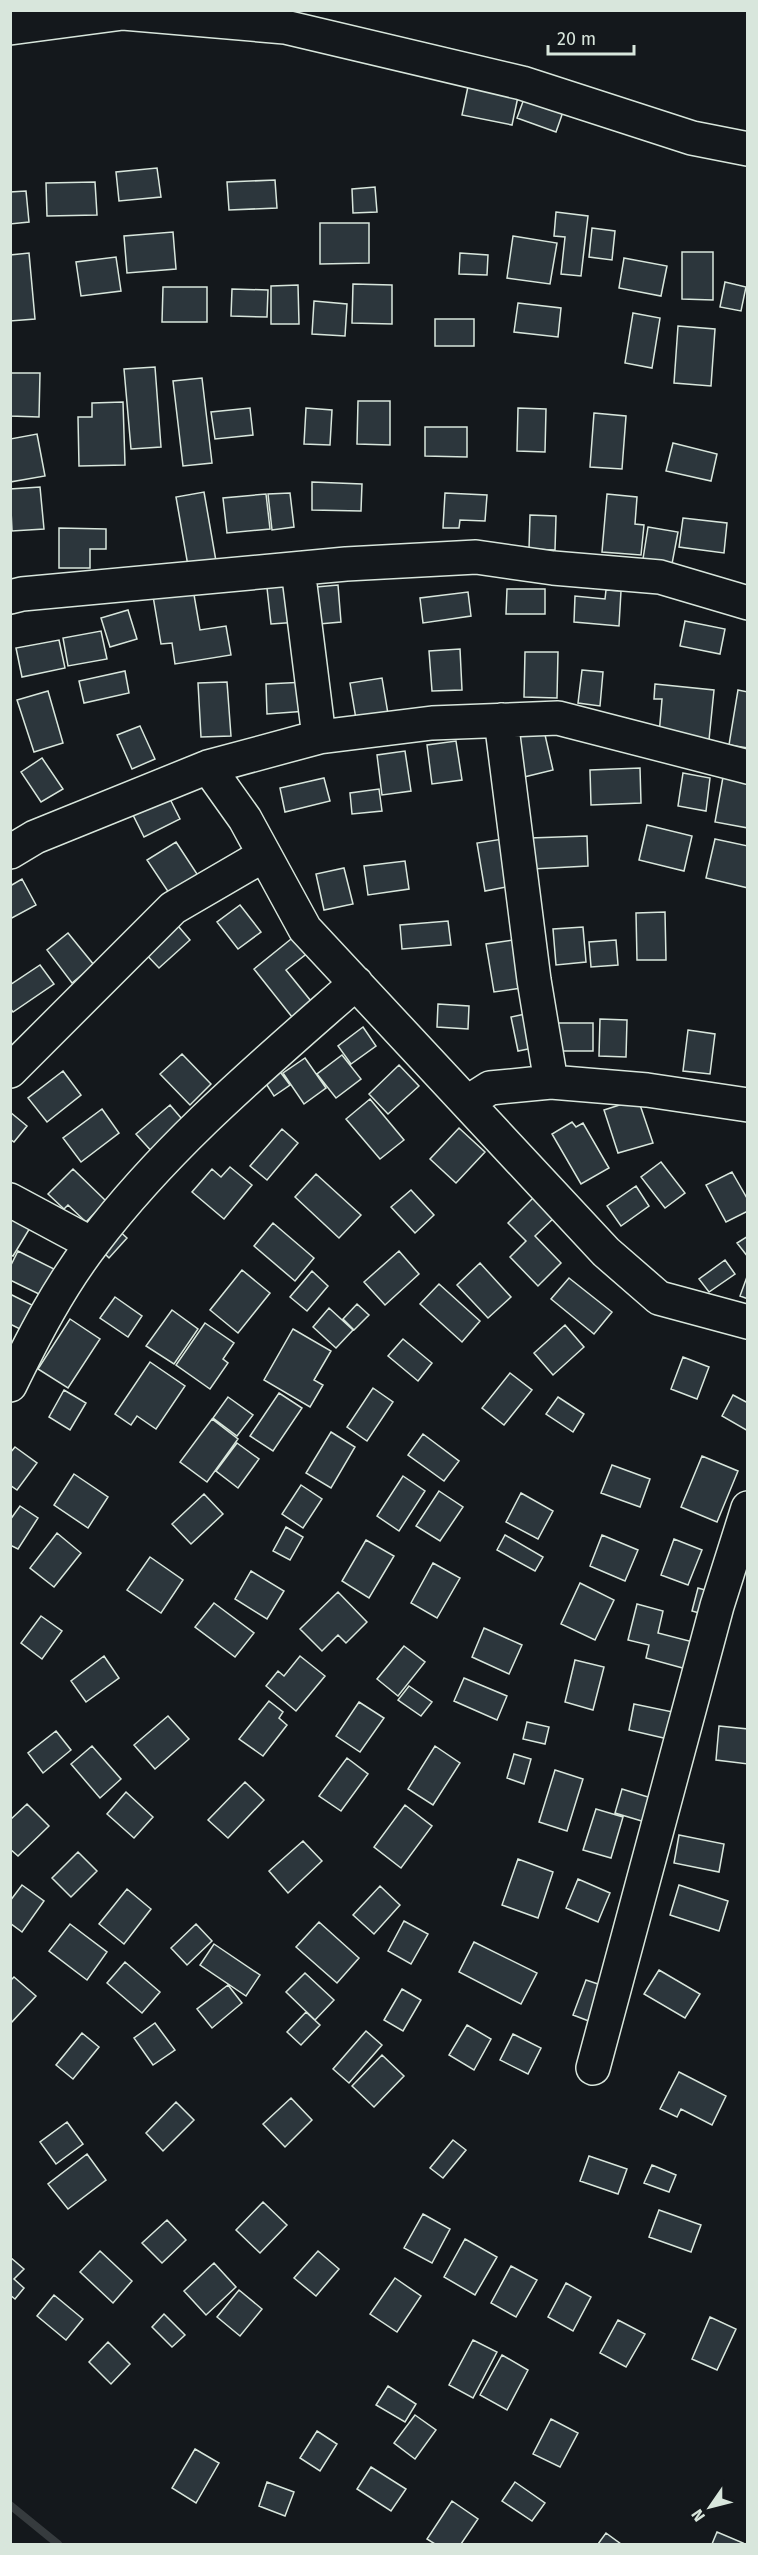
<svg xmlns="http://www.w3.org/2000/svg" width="758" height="2555" viewBox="0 0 758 2555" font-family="'Fira Sans',sans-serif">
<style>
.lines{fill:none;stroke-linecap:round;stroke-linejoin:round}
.stream{stroke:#363b3e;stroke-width:8}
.building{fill:#2c363c;stroke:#d8e6dc;stroke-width:1.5}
.minor-casing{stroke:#d8e6dc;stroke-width:36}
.highway-casing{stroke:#d8e6dc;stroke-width:36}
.minor{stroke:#14181c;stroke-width:33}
.highway{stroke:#14181c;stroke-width:33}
</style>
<rect width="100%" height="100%" fill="#14181c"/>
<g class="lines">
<path class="stream" d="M10 2505 58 2544"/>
</g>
<path class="building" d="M470 77 519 92 512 125 462 115Z
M525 96 564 109 556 132 517 118Z
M157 168 161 197 119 201 116 172Z
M275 180 277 208 229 210 227 182Z
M95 182 97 215 47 216 46 183Z
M375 187 377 212 353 213 352 189Z
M26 191 29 222 10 224V192Z
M556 212 588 216 581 276 561 274 565 237 554 236Z
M320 223H369V263L320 264Z
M592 228 615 231 612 260 589 257Z
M173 232 176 269 127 273 124 236Z
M513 236 557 243 550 284 507 278Z
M682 252H713V300L682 299Z
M29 253 35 319 10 321V255Z
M460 253 488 255 487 275 459 274Z
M116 257 121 291 81 296 76 262Z
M624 258 667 266 661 296 619 288Z
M725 282 746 287 741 311 720 307Z
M353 284 392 285V324L352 323Z
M298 285 299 324H271V286Z
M163 287H207V322H162Z
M232 289 268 290 267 317 231 316Z
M314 301 347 304 345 336 312 334Z
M518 303 561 308 558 337 514 332Z
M633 313 660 318 652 368 625 363Z
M435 319H474V346H435Z
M678 326 715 329 711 386 674 383Z
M155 367 161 447 131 449 124 369Z
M10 373H40L39 417 10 416Z
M202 378 212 463 183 466 173 381Z
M358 401H390V445L357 444Z
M123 402 125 465 79 466 78 417H92V403Z
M250 408 253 435 215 439 211 412Z
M306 408 332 410 330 445 304 444Z
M518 408 546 409 545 452 517 451Z
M594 413 626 416 622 469 590 467Z
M425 427H467V457L425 456Z
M37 434 45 476 10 482V439Z
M673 443 717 454 711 481 666 471Z
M312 482 362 484 361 511 312 510Z
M40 487 44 529 12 531 10 489Z
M204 492 216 561 188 566 176 497Z
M290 493 294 527 272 530 268 494Z
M445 493 487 495 485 521 460 520 459 528H443Z
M266 494 270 529 227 533 223 498Z
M607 494 637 497 635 524 644 525 641 555 602 552Z
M530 515 556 516 555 550 529 549Z
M683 518 727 523 724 553 679 547Z
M648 527 678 532 672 564 643 559Z
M59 528 106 529V549H90V568H59Z
M192 583 200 630 226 626 231 655 175 664 172 643 161 644 152 590Z
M295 585 299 622 271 624 267 588Z
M338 585 341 622 308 625 305 588Z
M507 589H545V614H506Z
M606 590 621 591 619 626 574 622 575 596 605 599Z
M468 592 471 616 423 623 420 598Z
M128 610 137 639 110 647 101 618Z
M685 621 725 629 720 654 680 646Z
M101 631 107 659 68 666 63 638Z
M59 640 65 668 22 677 16 648Z
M460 649 462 690 432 691 429 651Z
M525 652H558L557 698 524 697Z
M582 670 603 672 600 706 578 703Z
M125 671 129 693 84 703 79 681Z
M382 678 388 714 356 719 350 683Z
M227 682 231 736 201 737 198 683Z
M306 682 307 711 267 714 266 684Z
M655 684 714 690 709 740 659 735 662 699H654Z
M738 690 748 692V748L729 745Z
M48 691 63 743 34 752 17 700Z
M140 726 155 759 132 769 117 735Z
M543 726 553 770 520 778 511 732Z
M456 741 462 780 432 784 427 745Z
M405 751 411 791 382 795 377 755Z
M42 758 63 789 41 802 21 772Z
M640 768 641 803 591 805 590 770Z
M683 773 710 778 706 811 678 806Z
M723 777 748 782V828L715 822Z
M324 778 330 801 285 812 280 788Z
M379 789 382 811 352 814 350 793Z
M168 795 180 819 144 837 132 813Z
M647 825 692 836 684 871 639 860Z
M587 836 588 866 532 869 530 838Z
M509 838 517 885 485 891 477 843Z
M715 839 748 846V888L706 878Z
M176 842 199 877 171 896 147 860Z
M405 861 409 889 368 895 364 866Z
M344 868 353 904 324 910 316 874Z
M22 879 36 905 10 919V886Z
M240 905 261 932 238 949 217 922Z
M665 912 666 960H637L636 913Z
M173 920 190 940 159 968 141 949Z
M448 921 451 945 402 949 400 925Z
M583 927 586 962 556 965 553 929Z
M301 931 314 948 286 970 319 1011 300 1027 254 969Z
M68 933 94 965 72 983 47 950Z
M521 939 528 987 494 992 486 944Z
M616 940 618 965 591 967 589 942Z
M40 965 54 984 13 1012 10 1008V985Z
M438 1004 469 1006 468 1029 437 1027Z
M530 1013 538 1047 518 1051 511 1017Z
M600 1019 627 1020 626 1057 599 1056Z
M554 1023H593V1051H555Z
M363 1027 376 1046 351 1064 338 1046Z
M688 1030 715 1034 710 1074 683 1071Z
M182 1054 211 1084 190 1105 160 1074Z
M342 1055 361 1079 336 1098 317 1074Z
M305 1058 326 1088 304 1104 283 1073Z
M275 1065 290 1085 274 1096 261 1076Z
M399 1065 419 1086 388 1114 369 1094Z
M63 1071 81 1095 47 1122 28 1098Z
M370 1099 404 1140 380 1159 346 1119Z
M638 1099 653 1143 618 1153 604 1110Z
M170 1105 187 1125 154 1154 136 1134Z
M102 1109 119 1133 81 1162 63 1138Z
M10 1112 27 1126 14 1142 10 1139Z
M572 1122 576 1127 583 1123 609 1168 581 1184 552 1134Z
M459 1128 485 1152 456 1183 430 1159Z
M282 1129 298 1143 267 1180 250 1166Z
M661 1162 685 1193 665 1208 641 1177Z
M230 1167 252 1185 224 1219 192 1192 212 1169 221 1177Z
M73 1169 106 1201 86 1222 68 1205 64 1209 48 1194Z
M732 1172 748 1200V1211L726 1222 706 1185Z
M316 1174 361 1215 339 1238 295 1197Z
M636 1186 649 1206 621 1226 607 1206Z
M411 1190 434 1215 415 1233 391 1207Z
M539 1192 559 1213 535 1236 561 1263 538 1286 510 1257 526 1241 508 1223Z
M10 1209 33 1223 13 1256 10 1255Z
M273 1223 314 1258 295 1281 254 1246Z
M114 1226 127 1238 109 1258 96 1245Z
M748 1236V1257L737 1243Z
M18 1251 56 1270 43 1296 10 1280V1267Z
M399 1251 419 1274 385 1305 364 1282Z
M725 1260 735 1274 709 1292 699 1279Z
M480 1263 511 1297 488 1318 457 1285Z
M242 1270 270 1293 238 1333 210 1310Z
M312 1271 328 1286 307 1311 290 1297Z
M748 1274V1299L740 1296Z
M569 1278 612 1312 594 1334 551 1299Z
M439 1284 480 1321 462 1342 420 1304Z
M10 1294 34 1306 22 1330 10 1324Z
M115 1297 142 1316 128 1337 100 1318Z
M357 1304 369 1315 354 1330 343 1319Z
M329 1308 353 1330 336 1348 313 1327Z
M172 1310 198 1329 174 1364 146 1346Z
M70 1319 100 1339 68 1388 38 1369Z
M205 1323 234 1343 223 1359 228 1363 210 1389 176 1365Z
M565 1325 584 1347 553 1375 534 1353Z
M293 1329 331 1351 314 1380 323 1385 310 1407 264 1380Z
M403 1339 432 1363 418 1381 388 1356Z
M683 1357 709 1367 697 1399 671 1389Z
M150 1362 185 1386 156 1429 137 1416 131 1425 115 1414Z
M510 1373 532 1390 504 1425 482 1408Z
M373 1388 393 1402 367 1441 347 1427Z
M64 1390 86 1403 70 1430 49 1417Z
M279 1393 302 1408 273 1451 250 1436Z
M733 1395 748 1403V1431L722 1416Z
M228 1397 253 1415 237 1436 213 1418Z
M558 1397 584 1414 573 1432 546 1414Z
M212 1419 238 1439 207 1482 180 1462Z
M331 1432 355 1447 331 1488 306 1473Z
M423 1434 459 1461 444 1481 408 1455Z
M237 1443 259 1459 238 1488 216 1471Z
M15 1447 37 1463 17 1490 10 1485V1453Z
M702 1456 738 1471 717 1522 681 1507Z
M612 1465 650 1479 640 1507 601 1493Z
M74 1474 108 1497 88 1528 54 1505Z
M403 1476 425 1491 399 1531 377 1516Z
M301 1485 322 1499 303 1528 282 1514Z
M439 1491 463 1507 440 1541 416 1526Z
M521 1493 553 1511 538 1539 506 1522Z
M204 1494 223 1514 191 1544 172 1524Z
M20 1506 38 1518 18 1549 10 1545V1520Z
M286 1527 303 1537 290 1560 273 1551Z
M57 1533 81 1553 54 1587 30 1568Z
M505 1535 543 1557 535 1571 497 1550Z
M602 1535 638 1550 625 1581 590 1566Z
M674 1539 702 1550 688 1585 661 1575Z
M366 1540 394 1556 369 1598 342 1581Z
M150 1557 183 1580 161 1613 127 1590Z
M433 1563 460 1578 437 1618 411 1603Z
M251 1571 284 1591 267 1619 235 1599Z
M580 1583 614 1600 595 1640 561 1624Z
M698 1588 716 1593 710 1616 692 1611Z
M338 1592 367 1622 346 1643 338 1635 322 1651 300 1629Z
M214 1603 254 1633 235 1657 195 1627Z
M637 1604 663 1611 658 1633 697 1643 690 1670 646 1658 649 1645 628 1640Z
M41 1616 62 1631 42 1659 21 1643Z
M484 1628 522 1645 509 1674 472 1657Z
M404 1646 425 1662 398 1696 377 1679Z
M104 1656 119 1678 86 1702 71 1681Z
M300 1656 325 1676 296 1711 266 1686 278 1671 284 1676Z
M575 1660 604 1667 593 1710 565 1702Z
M464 1678 507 1696 497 1720 454 1701Z
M409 1686 432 1702 421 1716 398 1700Z
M269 1701 283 1712 279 1718 287 1725 263 1756 239 1739Z
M359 1702 384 1718 360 1752 336 1736Z
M634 1704 673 1712 668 1739 629 1730Z
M168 1716 189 1739 155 1769 134 1745Z
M527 1722 549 1727 545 1744 523 1739Z
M719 1726 748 1729V1764L716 1760Z
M56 1731 71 1750 43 1773 28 1753Z
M92 1746 121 1779 100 1798 71 1764Z
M435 1746 460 1763 433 1805 408 1789Z
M514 1754 531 1759 524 1784 507 1778Z
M347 1758 368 1774 341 1811 319 1796Z
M555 1770 583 1779 567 1831 539 1822Z
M245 1782 264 1800 228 1838 208 1820Z
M622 1789 661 1801 655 1825 615 1813Z
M126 1792 153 1817 134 1838 107 1814Z
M27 1804 49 1826 18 1856 10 1849V1820Z
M405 1805 432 1826 401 1868 374 1847Z
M596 1809 623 1817 611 1858 583 1850Z
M679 1835 724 1844 719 1872 674 1863Z
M303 1841 322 1861 288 1893 269 1871Z
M78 1852 97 1871 71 1897 52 1878Z
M518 1859 553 1872 538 1918 502 1905Z
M578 1879 610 1893 598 1922 566 1908Z
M22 1885 44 1901 22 1932 10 1923V1901Z
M679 1885 728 1901 719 1931 670 1915Z
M380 1886 400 1905 374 1934 353 1915Z
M127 1889 151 1909 124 1944 99 1924Z
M404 1921 428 1934 411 1964 388 1951Z
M319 1922 359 1958 337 1983 296 1947Z
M70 1924 107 1952 87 1980 49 1951Z
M196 1924 212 1941 187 1965 171 1948Z
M474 1942 537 1973 521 2004 459 1972Z
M214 1944 260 1975 246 1996 200 1965Z
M125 1962 160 1992 142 2013 107 1983Z
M659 1970 700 1994 685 2018 644 1994Z
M305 1973 334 2000 315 2020 286 1992Z
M14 1977 36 1996 10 2024V1981Z
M586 1980 607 1987 594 2023 573 2015Z
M228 1985 242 2003 212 2028 197 2009Z
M402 1989 421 2000 403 2031 384 2020Z
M306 2012 320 2025 301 2045 287 2032Z
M155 2023 175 2050 153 2065 134 2038Z
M467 2025 491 2039 474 2070 449 2055Z
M366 2031 382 2045 349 2083 333 2069Z
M82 2033 99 2047 73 2079 56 2065Z
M513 2034 541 2048 528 2074 500 2060Z
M382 2055 404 2076 374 2107 352 2086Z
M679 2072 726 2096 712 2125 681 2109 677 2117 660 2109Z
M291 2098 312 2120 285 2147 263 2124Z
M176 2102 194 2120 163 2151 146 2133Z
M67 2122 83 2144 56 2164 40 2142Z
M453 2140 466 2150 443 2178 430 2168Z
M87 2154 106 2180 68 2209 48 2184Z
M589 2156 627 2169 618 2194 580 2181Z
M652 2165 676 2175 669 2192 644 2183Z
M263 2202 287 2225 260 2253 236 2230Z
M659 2210 701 2225 691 2252 649 2237Z
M423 2214 450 2229 432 2263 404 2248Z
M167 2220 186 2240 162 2263 142 2243Z
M465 2239 497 2257 475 2295 444 2277Z
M100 2251 132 2281 113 2303 80 2272Z
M318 2251 339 2269 316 2296 294 2278Z
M10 2257 24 2269 14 2279 24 2288 15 2299 10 2295Z
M214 2263 236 2287 206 2315 184 2291Z
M511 2266 537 2280 516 2317 491 2303Z
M395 2278 421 2296 397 2332 370 2314Z
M566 2283 591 2297 573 2331 548 2317Z
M239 2290 262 2309 240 2336 217 2317Z
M54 2295 83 2319 66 2340 37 2316Z
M164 2314 185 2335 172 2347 152 2327Z
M710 2317 736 2329 717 2370 692 2359Z
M618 2320 645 2334 626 2367 600 2353Z
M473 2340 497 2352 473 2398 449 2385Z
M108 2342 130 2364 111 2384 89 2362Z
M502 2355 528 2370 507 2410 480 2395Z
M388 2386 416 2404 405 2422 376 2405Z
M415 2415 436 2430 415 2459 394 2443Z
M551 2419 578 2433 560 2467 533 2454Z
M317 2431 337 2444 320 2471 300 2458Z
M195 2449 219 2463 196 2503 172 2488Z
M371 2467 406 2489 391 2511 357 2489Z
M267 2482 294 2492 285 2516 259 2506Z
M515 2482 545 2503 532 2521 502 2501Z
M452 2501 478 2519 461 2544H435L427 2539Z
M717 2532 743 2543 742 2544H712Z
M606 2533 621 2544H598Z"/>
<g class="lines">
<g class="minor-casing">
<path id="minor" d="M298 569 319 737
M10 597 22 594 346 564 476 557 553 568 660 577 748 603
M501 720 534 980 551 1082
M208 767 245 819 305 929 606 1252 659 1298 748 1322
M10 852 35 837 208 767 319 737 432 723 558 718 748 767
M10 1071 173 908 264 855
M468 1102 490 1088 551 1082 647 1090 748 1105
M10 1200 92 1244
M10 1385C34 1336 59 1287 93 1243 167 1145 264 1064 356 983
M593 2068 717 1606 748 1508"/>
</g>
<g class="highway-casing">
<path id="highway" d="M10 28 123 13 285 27 522 83 692 138 748 149"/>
</g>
<use href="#minor" class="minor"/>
<use href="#highway" class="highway"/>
</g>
<rect width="758" height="2555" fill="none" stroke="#d8e6dc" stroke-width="24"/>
<g transform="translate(710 2507) rotate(235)" stroke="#14181c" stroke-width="4.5" paint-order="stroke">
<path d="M0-4.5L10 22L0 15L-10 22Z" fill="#d8e6dc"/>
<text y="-9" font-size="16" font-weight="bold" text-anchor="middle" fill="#d8e6dc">N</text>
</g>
<path d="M548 45v9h86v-9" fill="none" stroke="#d8e6dc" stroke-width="3"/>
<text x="557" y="45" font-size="18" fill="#d8e6dc" stroke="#14181c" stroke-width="4.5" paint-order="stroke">20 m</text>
</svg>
